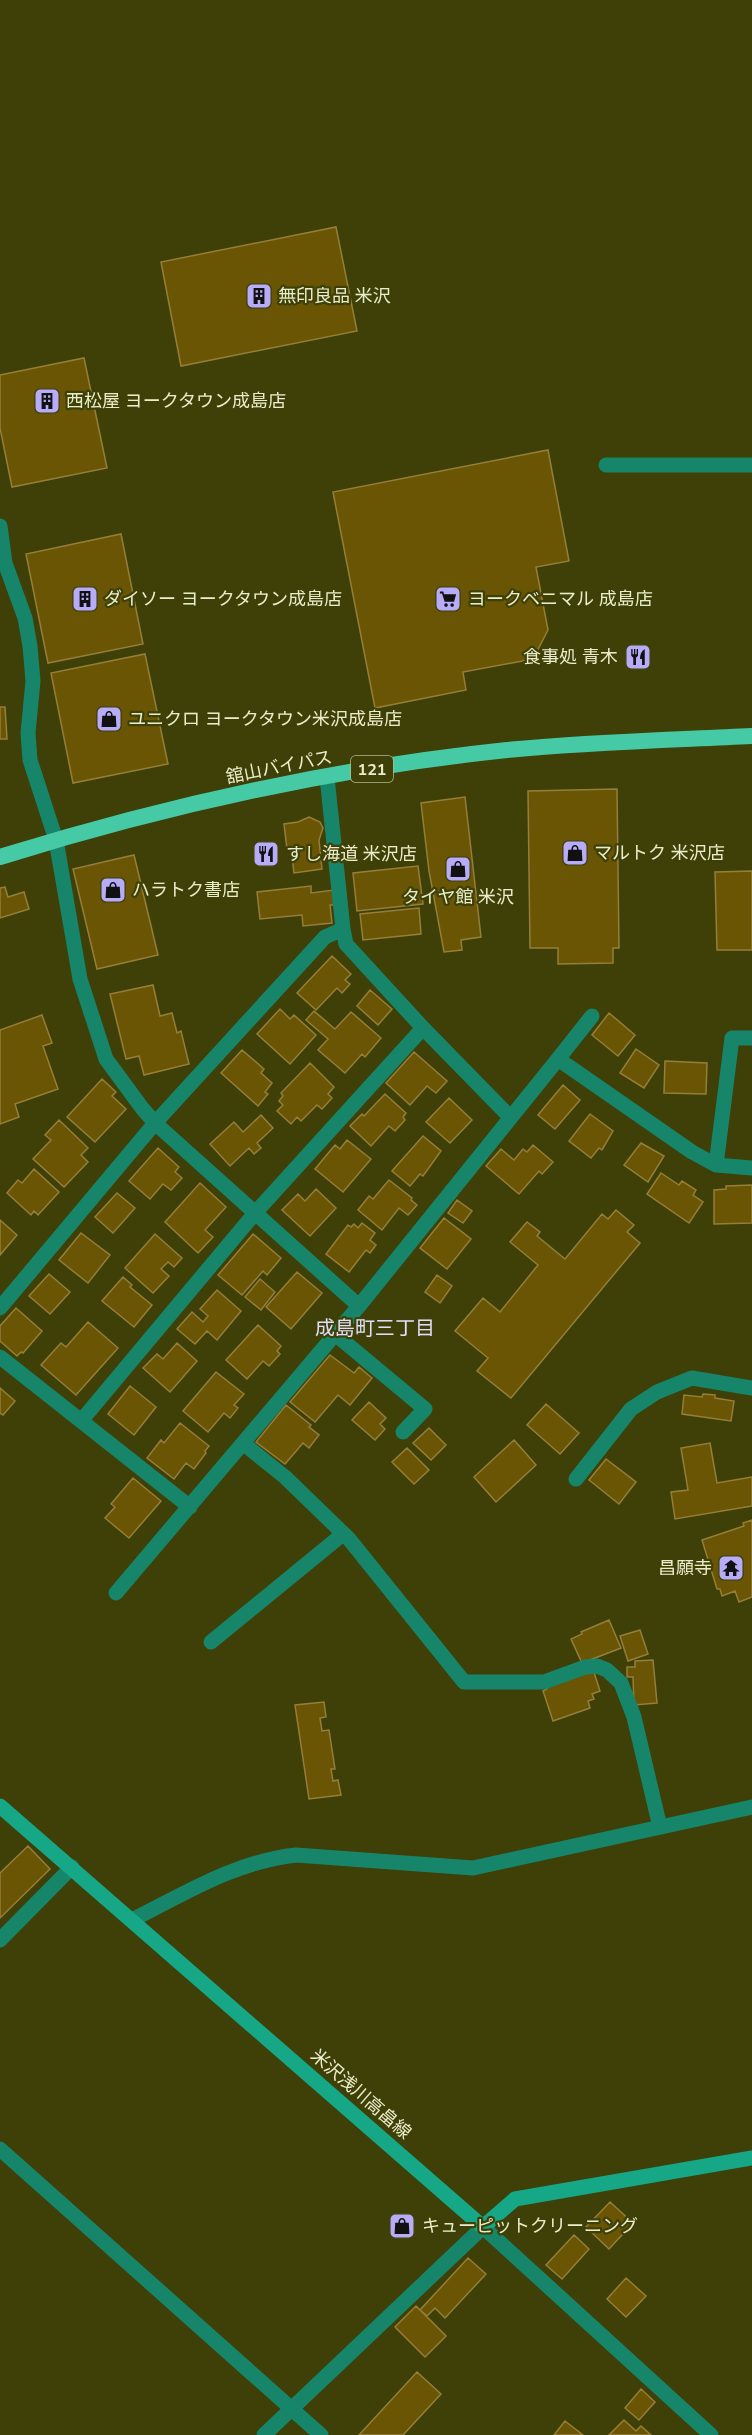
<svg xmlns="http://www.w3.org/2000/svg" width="752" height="2435" viewBox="0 0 752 2435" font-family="'Nunito Sans','Noto Sans JP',sans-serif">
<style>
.building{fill:#6a5504;stroke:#957e3a;stroke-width:1.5}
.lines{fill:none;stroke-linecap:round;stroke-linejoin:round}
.minor{stroke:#16856a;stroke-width:15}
.secondary{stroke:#15a786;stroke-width:15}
.trunk{stroke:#46caa6;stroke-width:16}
.labels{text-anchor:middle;stroke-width:4.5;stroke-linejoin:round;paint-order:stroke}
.shield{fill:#3e4007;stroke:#b6b990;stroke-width:1.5}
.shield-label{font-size:16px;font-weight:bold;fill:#eaedca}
.poi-label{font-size:18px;fill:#eaedca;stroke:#3e4007;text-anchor:start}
.street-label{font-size:18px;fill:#eaedca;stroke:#3e4007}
.neighbourhood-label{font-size:20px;fill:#e1defb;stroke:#3e4007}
</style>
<rect width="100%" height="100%" fill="#3e4007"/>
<path class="building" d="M336 227 357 331 181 366 161 262Z
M84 358 107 468 12 487 0 428V375Z
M548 450 569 561 536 567 548 630 533 659 463 672 466 690 375 708 333 492Z
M121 534 143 644 48 663 26 554Z
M145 654 168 764 73 783 51 673Z
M0 707H5L7 739H0Z
M617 789 619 948H613V963L558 964V948H530L528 791Z
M465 797 481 937 461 940 462 950 444 952 429 871 421 803Z
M309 817 320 822 323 828 319 840 322 869 294 873 291 848 287 849 284 824 298 822Z
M134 855 158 955 97 969 73 869Z
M418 866 423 904 357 911 353 873Z
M752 871V950H717L715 872Z
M311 886V893L334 890 335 905H330L332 923 303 926 302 915 260 919 257 892Z
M5 887 8 897 24 892 29 909 0 918V888Z
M419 908 421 934 363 940 360 914Z
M332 956 351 974 345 980 350 984 342 993 337 988 316 1010 297 993Z
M153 985 160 1016 172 1013 177 1033 181 1031 189 1064 144 1075 139 1056 126 1059 110 994Z
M370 990 392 1009 378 1025 357 1006Z
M280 1009 290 1019 294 1015 316 1035 290 1064 257 1034Z
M314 1011 335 1029 351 1012 381 1038 365 1057 362 1054 345 1073 318 1050 328 1039 306 1020Z
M609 1013 635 1035 618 1056 592 1035Z
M42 1015 52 1043 43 1046 58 1089 15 1104 19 1117 0 1124V1030Z
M636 1049 659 1065 644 1088 620 1073Z
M242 1050 264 1069 261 1073 272 1083 265 1092 268 1094 258 1106 221 1073Z
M414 1052 447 1081 436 1093 427 1086 410 1105 386 1083Z
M665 1061 707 1063 706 1094 664 1093Z
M310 1063 334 1087 328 1094 332 1098 322 1109 317 1105 301 1121 297 1117 291 1124 277 1111 283 1105 279 1101 283 1096 281 1093Z
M102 1079 116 1092 112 1096 126 1109 95 1142 67 1117Z
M563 1085 580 1100 555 1129 538 1115Z
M385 1094 406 1113 403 1117 405 1120 395 1131 389 1126 371 1146 350 1126 362 1114 364 1116Z
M449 1098 472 1120 450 1143 426 1122Z
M590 1114 613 1131 602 1150 599 1148 591 1158 569 1141Z
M261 1115 273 1128 257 1143 261 1148 254 1154 249 1148 230 1166 210 1144 234 1122 243 1132Z
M59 1120 88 1148 81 1155 88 1162 64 1187 33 1159 51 1140 45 1135Z
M423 1136 441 1151 423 1176 420 1174 410 1186 392 1171Z
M347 1140 371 1159 343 1192 315 1169 335 1145 340 1149Z
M641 1143 664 1156 648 1182 624 1165Z
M533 1145 553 1162 542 1174 539 1171 519 1194 486 1166 501 1149 514 1160 523 1149 527 1152Z
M158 1148 179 1167 175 1172 182 1178 171 1190 163 1184 150 1199 129 1181Z
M34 1169 59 1192 38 1215 34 1211 31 1215 7 1193 18 1180 22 1183Z
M661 1173 679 1185 682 1181 696 1190 693 1195 703 1202 689 1223 647 1194Z
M389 1180 412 1198 411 1200 417 1205 408 1215 399 1208 382 1230 358 1210 369 1196 373 1199Z
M200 1183 226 1207 205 1230 213 1237 198 1253 165 1222Z
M752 1185V1223L714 1224V1190L726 1189V1186Z
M316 1189 336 1208 310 1236 282 1210 298 1194 305 1201Z
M117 1193 135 1208 113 1233 95 1217Z
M457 1200 472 1211 463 1223 448 1213Z
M616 1210 634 1225 627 1232 640 1243 511 1398 477 1371 488 1358 455 1331 483 1298 500 1312 538 1265 510 1242 527 1222 540 1232 537 1236 565 1259 602 1214 608 1219Z
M444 1218 471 1239 447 1269 420 1248Z
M0 1220 17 1235 0 1255Z
M362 1223 375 1233 370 1240 376 1245 370 1253 366 1250 349 1272 326 1254 348 1225 351 1227 354 1224 358 1228Z
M81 1233 110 1255 88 1283 59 1260Z
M155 1234 182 1258 174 1267 168 1262 161 1269 169 1276 153 1293 125 1268Z
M253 1234 281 1258 267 1275 263 1271 242 1295 218 1275Z
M297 1272 322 1293 291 1329 266 1307Z
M49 1274 70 1292 50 1314 29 1296Z
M437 1275 452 1286 440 1303 425 1292Z
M123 1277 132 1285 130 1287 152 1305 134 1327 102 1301Z
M260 1279 275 1292 261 1310 245 1297Z
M217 1290 241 1311 217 1340 207 1331 195 1344 177 1329 192 1312 203 1322 208 1316 200 1309Z
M16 1308 42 1331 23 1353 21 1352 17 1356 0 1341V1326Z
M88 1322 118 1348 76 1395 41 1365 61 1343 66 1347Z
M258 1325 281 1346 277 1351 280 1354 269 1366 263 1361 247 1379 226 1360Z
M177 1343 197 1361 170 1392 143 1368 157 1354 163 1359Z
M330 1355 354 1373 359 1367 372 1378 350 1405 338 1395 315 1422 290 1402Z
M216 1372 244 1394 234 1405 238 1408 230 1418 224 1413 208 1432 183 1411Z
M130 1386 156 1407 134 1435 108 1414Z
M0 1388 15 1401 3 1415 0 1413Z
M703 1394 715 1395V1398L734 1401 731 1421 682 1414 684 1395 702 1397Z
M369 1402 386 1418 380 1424 385 1429 375 1440 352 1420Z
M546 1404 579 1433 560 1454 527 1425Z
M286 1405 311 1425 309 1427 319 1435 309 1448 303 1443 285 1464 256 1442Z
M180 1423 209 1446 205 1451 206 1453 194 1469 186 1463 174 1479 147 1458 161 1440 164 1443Z
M429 1428 446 1445 431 1460 413 1443Z
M514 1440 536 1465 496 1502 474 1477Z
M710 1443 717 1483 752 1477V1506L675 1519 671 1492 688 1490 681 1448Z
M407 1448 429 1470 414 1484 392 1462Z
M606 1459 636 1482 619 1504 589 1480Z
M133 1478 161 1501 129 1538 105 1518 115 1507 111 1504Z
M752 1520V1597L739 1602 735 1591 722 1596 720 1589H717L702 1540 744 1526 743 1523Z
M609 1620 621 1648 582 1663 571 1639 582 1634 581 1632Z
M640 1630 648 1654 628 1661 620 1636Z
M653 1660 657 1703 634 1705 633 1677H627V1667H635V1661Z
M593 1669 600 1691 592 1694 594 1699 588 1701 590 1708 553 1721 543 1691 547 1689 545 1685Z
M324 1702 326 1717 320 1718 322 1731 329 1730 335 1769H331L333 1781 338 1780 341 1795 309 1799 295 1705Z
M28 1846 50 1869 0 1918V1873Z
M610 2202 633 2223 609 2249 586 2227Z
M574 2235 589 2249 562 2279 546 2265Z
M468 2258 486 2274 445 2318 435 2308 427 2316 420 2310Z
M626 2278 646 2296 626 2317 607 2299Z
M416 2306 446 2336 425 2357 395 2327Z
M417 2372 441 2394 403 2435H359Z
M641 2389 655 2402 639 2420 625 2408Z
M624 2420 636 2431 641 2426 651 2435H609Z
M565 2421 583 2435H554Z"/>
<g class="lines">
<path class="minor" d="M606 465H752
M0 526 5 563 25 618 30 646 33 681 28 733 30 760 56 840 80 979 106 1059 142 1108 155 1123 359 1306
M327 777 343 929 346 944 423 1028 510 1117
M558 1059 592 1016
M716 1165 732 1038H752
M0 1308 155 1123 325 937 343 929
M335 1334 425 1409 403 1432
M0 1357 190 1507
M81 1421 255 1213 423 1028
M244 1444 285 1477 349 1539 464 1682H544L585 1667 597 1666 607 1670 621 1683 634 1717 660 1827
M576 1479 631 1409 657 1392 692 1378 752 1388
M116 1593 359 1306 558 1059 692 1152 716 1165 752 1168
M211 1642 343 1534
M132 1920C186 1893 234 1862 296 1855L473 1868 752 1807
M0 1940 72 1867
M0 2149 321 2435
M264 2435 483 2227 711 2435"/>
<path class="secondary" d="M0 1806 483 2227 515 2199 752 2158"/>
<path class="trunk" d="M0 857C164 806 335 768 507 750 588 742 670 740 752 736"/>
</g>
<defs>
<g id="building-square" transform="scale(1.35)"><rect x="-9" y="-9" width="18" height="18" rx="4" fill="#b8abf7" stroke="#3e4007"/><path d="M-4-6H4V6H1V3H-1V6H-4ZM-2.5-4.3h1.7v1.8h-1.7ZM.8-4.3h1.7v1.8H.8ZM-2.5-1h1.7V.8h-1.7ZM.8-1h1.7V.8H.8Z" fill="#111"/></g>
<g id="supermarket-square" transform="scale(1.35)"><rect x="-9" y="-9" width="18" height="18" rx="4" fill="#b8abf7" stroke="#3e4007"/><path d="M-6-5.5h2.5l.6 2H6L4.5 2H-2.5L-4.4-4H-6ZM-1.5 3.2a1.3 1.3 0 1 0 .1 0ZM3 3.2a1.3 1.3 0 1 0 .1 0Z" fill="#111"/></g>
<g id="restaurant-square" transform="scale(1.35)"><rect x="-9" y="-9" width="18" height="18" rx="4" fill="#b8abf7" stroke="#3e4007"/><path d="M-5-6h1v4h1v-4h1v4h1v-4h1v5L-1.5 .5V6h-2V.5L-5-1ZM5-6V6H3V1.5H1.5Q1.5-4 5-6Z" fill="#111"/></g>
<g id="shop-square" transform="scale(1.35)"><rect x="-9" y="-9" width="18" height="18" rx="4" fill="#b8abf7" stroke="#3e4007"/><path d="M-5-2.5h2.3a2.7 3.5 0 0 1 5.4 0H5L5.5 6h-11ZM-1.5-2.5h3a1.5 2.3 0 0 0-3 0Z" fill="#111"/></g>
<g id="temple-square" transform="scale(1.35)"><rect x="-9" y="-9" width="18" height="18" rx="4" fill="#b8abf7" stroke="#3e4007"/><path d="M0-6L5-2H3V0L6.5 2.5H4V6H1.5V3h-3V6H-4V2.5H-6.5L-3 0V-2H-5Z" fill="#111"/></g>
</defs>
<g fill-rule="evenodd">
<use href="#building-square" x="259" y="296"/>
<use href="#building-square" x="47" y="401"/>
<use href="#building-square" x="85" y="599"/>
<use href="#supermarket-square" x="448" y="599"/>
<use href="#restaurant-square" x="638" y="657"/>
<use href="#shop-square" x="109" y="719"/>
<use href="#shop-square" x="575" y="853"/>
<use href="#restaurant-square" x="266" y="854"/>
<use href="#shop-square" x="458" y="869"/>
<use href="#shop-square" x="113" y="890"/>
<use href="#temple-square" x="731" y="1568"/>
<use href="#shop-square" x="402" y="2226"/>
</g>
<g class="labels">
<rect class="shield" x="351" y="756" width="42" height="26" rx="4.5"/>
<g class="shield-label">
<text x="372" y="775">121</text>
</g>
<g class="poi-label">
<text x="278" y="302">無印良品 米沢</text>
<text x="66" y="407">西松屋 ヨークタウン成島店</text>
<text x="104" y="605">ダイソー ヨークタウン成島店</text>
<text x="468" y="605">ヨークベニマル 成島店</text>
<text x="618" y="663" text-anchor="end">食事処 青木</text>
<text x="128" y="725">ユニクロ ヨークタウン米沢成島店</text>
<text x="594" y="859">マルトク 米沢店</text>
<text x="286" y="860">すし海道 米沢店</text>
<text x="132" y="896">ハラトク書店</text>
<text x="458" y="903" text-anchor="middle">タイヤ館 米沢</text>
<text x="712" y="1574" text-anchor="end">昌願寺</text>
<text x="422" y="2232">キューピットクリーニング</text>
</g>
<g class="street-label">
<text transform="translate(279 767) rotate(-11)" y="6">舘山バイパス</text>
<text transform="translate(361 2094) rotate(41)" y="6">米沢浅川高畠線</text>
</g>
<g class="neighbourhood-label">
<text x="375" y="1335">成島町三丁目</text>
</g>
</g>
</svg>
